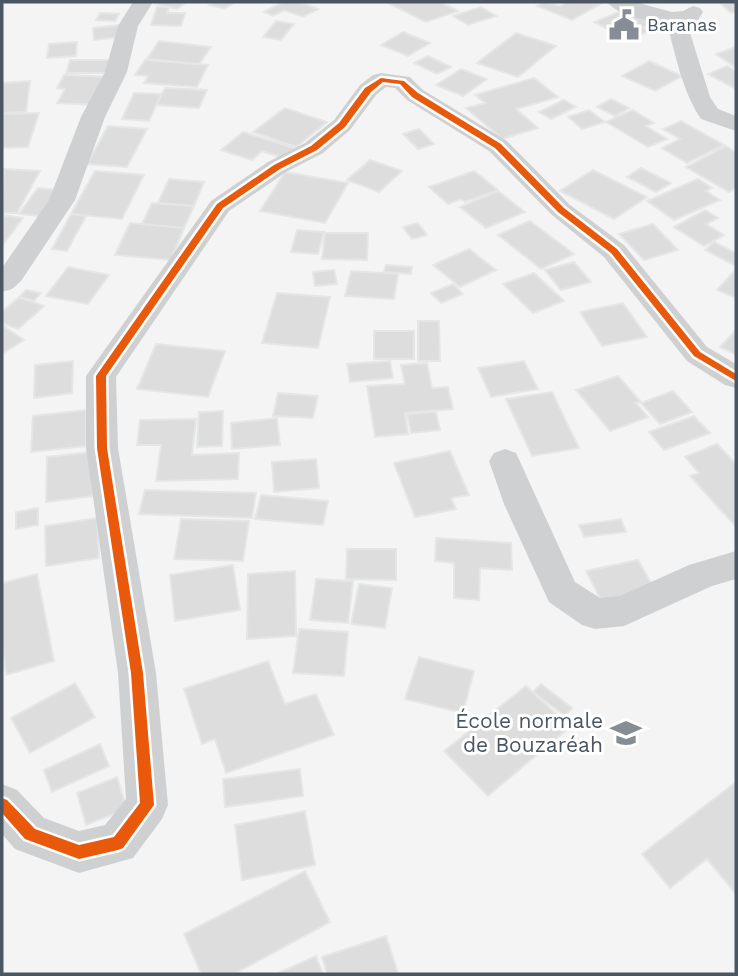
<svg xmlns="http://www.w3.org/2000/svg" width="738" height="976" viewBox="0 0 738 976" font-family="'Work Sans',sans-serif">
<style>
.building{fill:#ddddde;stroke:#e5e6e7;stroke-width:2}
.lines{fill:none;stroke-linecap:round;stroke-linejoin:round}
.minor{fill:#ced0d2;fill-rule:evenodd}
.cycleway-casing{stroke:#fff;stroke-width:5}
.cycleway{fill:#e8590c;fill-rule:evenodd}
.labels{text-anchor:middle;stroke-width:6;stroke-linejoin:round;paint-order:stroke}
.far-poi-label{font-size:18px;fill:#4a5661;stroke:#fff;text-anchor:start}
.poi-label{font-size:21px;fill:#4a5661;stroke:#fff;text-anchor:end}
</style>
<rect width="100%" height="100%" fill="#f4f4f4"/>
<path class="building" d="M160 2H181L185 3 177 9 156 4Z
M214 2H236L224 9 209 5Z
M283 2H299L318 9 303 17 284 10 273 16 264 12Z
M386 2H440L458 11 426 22Z
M545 2 560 6 567 2 603 3 572 20 537 6Z
M736 2V12L731 13 721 4Z
M157 7H169L167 13H185L181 26 151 25Z
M481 7 496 16 468 25 453 16Z
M626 9 654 23 643 28 650 31 629 40 594 22Z
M100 13 119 14 115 21 96 20Z
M276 21 294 24 281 40 263 37Z
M120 25 122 37 94 40 93 28Z
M403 32 430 43 408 56 381 45Z
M516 33 556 46 518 77 477 63Z
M159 41 211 47 199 64 147 59Z
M77 42 76 56 47 58 49 44Z
M736 47V68L716 54Z
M428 56 451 67 437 74 414 63Z
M70 60H113L110 73H66Z
M145 60 208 65 197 87 144 83 148 76 135 75Z
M649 61 682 76 655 91 622 76Z
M727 66 736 71V89L708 74Z
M461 69 487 79 463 96 436 85Z
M64 75 113 77 99 105 57 103 65 89 57 88Z
M534 78 558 97 516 109 538 128 502 139 466 108 485 103 475 95Z
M30 81 26 112 2 113V83Z
M165 88 207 90 199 108 156 105Z
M134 93 161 94 149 121 122 119Z
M611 99 629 108 615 116 597 107Z
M564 100 576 107 551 119 539 112Z
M285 108 327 122 296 147 253 132Z
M589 110 605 122 582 129 568 117Z
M633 110 654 123 646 126 667 139 648 147 606 122Z
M39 113 28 147 2 148V114Z
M681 121 724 145 687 163 662 148 680 139 663 129Z
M108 126 147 129 127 167 87 164Z
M419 129 434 144 418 149 403 134Z
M243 132 297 149 286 159 262 151 252 160 221 150Z
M726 146 736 152V188L729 192 686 167Z
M370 160 402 171 379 192 347 180Z
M641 168 671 183 656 192 627 177Z
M4 169 40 171 17 213H2Z
M593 170 647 197 614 219 560 191Z
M95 171 144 175 122 219 71 214Z
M474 171 498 190 465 202 461 199 448 204 429 187Z
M285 172 348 183 325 223 260 211Z
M169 179 204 182 194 206 158 203Z
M698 179 712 188 706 191 720 200 674 220 647 201Z
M38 188 57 190 39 216 19 214Z
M498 191 525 212 486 228 460 207Z
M152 203 194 206 184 228 142 224Z
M705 210 718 218 706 224 724 235 704 246 674 227Z
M71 214 86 216 67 251 52 249Z
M2 215 23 218 2 246Z
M530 221 574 254 541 269 498 235Z
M130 223 184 228 171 260 115 255Z
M418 223 427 235 412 239 403 227Z
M653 224 678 250 644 260 619 234Z
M297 230 324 232 318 254 291 252Z
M325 233H368L367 260 322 259Z
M714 242 736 253V266L705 250Z
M469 249 496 270 460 287 433 265Z
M574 262 591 282 561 290 545 270Z
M386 265 412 267 411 274 384 272Z
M68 267 109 275 88 304 46 296Z
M736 269V298L717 290Z
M334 270 337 284 315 286 313 272Z
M351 271 398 274 394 299 345 296Z
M534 273 564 301 533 313 503 284Z
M453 284 463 294 441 303 431 293Z
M26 290 41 293 34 301 19 297Z
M277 293 330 297 318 348 262 343Z
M19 297 44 306 18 329 2 323V312Z
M623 303 647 337 602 346 580 312Z
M418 321H439L440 361H418Z
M2 325 24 340 2 354Z
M736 330V355L720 347Z
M374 331H414V359H374Z
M156 344 225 351 208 397 137 389Z
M73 361 72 393 34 398 35 365Z
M390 361 393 378 350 382 347 364Z
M524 361 538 389 491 397 478 368Z
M427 363 432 388 448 387 453 409 405 413 408 434 375 437 367 386 405 384 401 365Z
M618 376 641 402 636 403 648 417 610 431 576 390Z
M673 391 692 412 660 424 641 403Z
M552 392 579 448 532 456 506 399Z
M278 393 318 396 313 418 273 416Z
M86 410V446L31 452 33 416Z
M223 411 222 446 197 447 199 412Z
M436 412 440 430 411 433 407 414Z
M694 416 710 433 664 450 649 432Z
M277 418 280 445 232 449 231 423Z
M196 419 192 455 239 453 238 479 156 481 161 445H137L140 420Z
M717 444 736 464V527L690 476 699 473 685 457Z
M450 451 469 495 451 498 456 509 415 517 394 463Z
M92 452 93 496 46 502 47 457Z
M316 459 319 488 274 492 272 462Z
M145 490 256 493 252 518 139 514Z
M261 495 328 501 323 525 255 519Z
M38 508V525L16 529V512Z
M97 518 99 558 46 566 45 526Z
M181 519 249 521 243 561 174 559Z
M621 519 626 532 584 537 579 525Z
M436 538 511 543 512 570 480 568 479 600 454 598V563L435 561Z
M347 549H396V580L346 579Z
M638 560 655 590 602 602 586 571Z
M233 565 240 610 175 621 170 575Z
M295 571 296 636 247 639 248 574Z
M37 574 54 661 6 675 2 645V583Z
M316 579 353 581 348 623 310 620Z
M359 584 392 588 385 628 351 624Z
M299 629 348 632 344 676 293 673Z
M419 657 474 671 463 713 405 699Z
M268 661 285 704 316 694 334 735 226 773 215 739 202 744 184 689Z
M75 683 95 717 30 753 11 718Z
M541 684 572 708 565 716 533 692Z
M526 686 570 727 488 796 444 751Z
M100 744 109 766 52 792 44 770Z
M300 769 303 796 225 807 223 779Z
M117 777 127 809 86 825 77 793Z
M736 782V894L707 859 670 888 642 854Z
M305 811 315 865 242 880 235 825Z
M305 871 330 922 234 974H201L184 934Z
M386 936 398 973 327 974 322 957Z
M316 956 323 974H276Z"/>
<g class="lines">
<path class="minor" d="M133 2H153L138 26 127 72 105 117 75 200 21 281 12 289 2 292V268L49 200 81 117 105 72 118 26Z
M607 2H635L672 12 683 11 693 6 700 8 703 12 698 20 687 23 710 97 718 109 736 116V131L701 119C682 91 676 56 667 24 650 21 618 16 607 2Z
M381 73 410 77 423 90 507 141 570 205 624 245 707 347 736 364V388L725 385 687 361 604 257 552 215 489 151 407 100 395 88 386 87 376 95 350 130 323 153 286 172 229 211 116 377 118 448 156 673 168 805 162 819 133 858 79 873 15 849 2 834V784L17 790 44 818 79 831 105 825 126 799 118 673 86 448V376L211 201 268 162 305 143 334 120 360 85 373 75Z
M505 449 516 453 575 582 600 598 620 596 689 565 736 551V579L712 586 624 626 595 629 582 625 549 602 504 504 489 461 494 453Z"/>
<g class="cycleway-casing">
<path id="cycleway" d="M381 78 404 81 418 93 501 144 564 208 617 249 700 352 736 374V381L694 356 611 253 558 212 495 148 412 97 400 84 383 82 371 92 345 127 317 150 280 169 223 208 106 376 107 448 143 673 154 805 123 848 118 850 79 859 25 839 2 813V798L7 800 35 829 79 845 114 837 140 803 131 673 97 448 96 376 217 204 274 165 311 146 339 123 365 88Z"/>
</g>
<use href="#cycleway" class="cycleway"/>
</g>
<defs>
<g id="civic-bare" transform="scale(2.415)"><path d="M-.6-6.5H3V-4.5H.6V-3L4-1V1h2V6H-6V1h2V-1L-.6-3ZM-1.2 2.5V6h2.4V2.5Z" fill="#868d94" stroke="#fff" stroke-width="2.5" paint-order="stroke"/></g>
<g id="university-bare" transform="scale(2.415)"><path d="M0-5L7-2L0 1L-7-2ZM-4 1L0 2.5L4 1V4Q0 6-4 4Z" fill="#868d94" stroke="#fff" stroke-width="2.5" paint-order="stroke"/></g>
</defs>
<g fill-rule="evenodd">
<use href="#civic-bare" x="624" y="25"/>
<use href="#university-bare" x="626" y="733"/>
</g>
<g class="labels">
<g class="far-poi-label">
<text x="647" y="31">Baranas</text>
</g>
<g class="poi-label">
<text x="603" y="728">École normale<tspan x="603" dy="24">de Bouzaréah</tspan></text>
</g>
</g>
<rect width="738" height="976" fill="none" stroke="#4a5661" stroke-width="7"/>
</svg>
